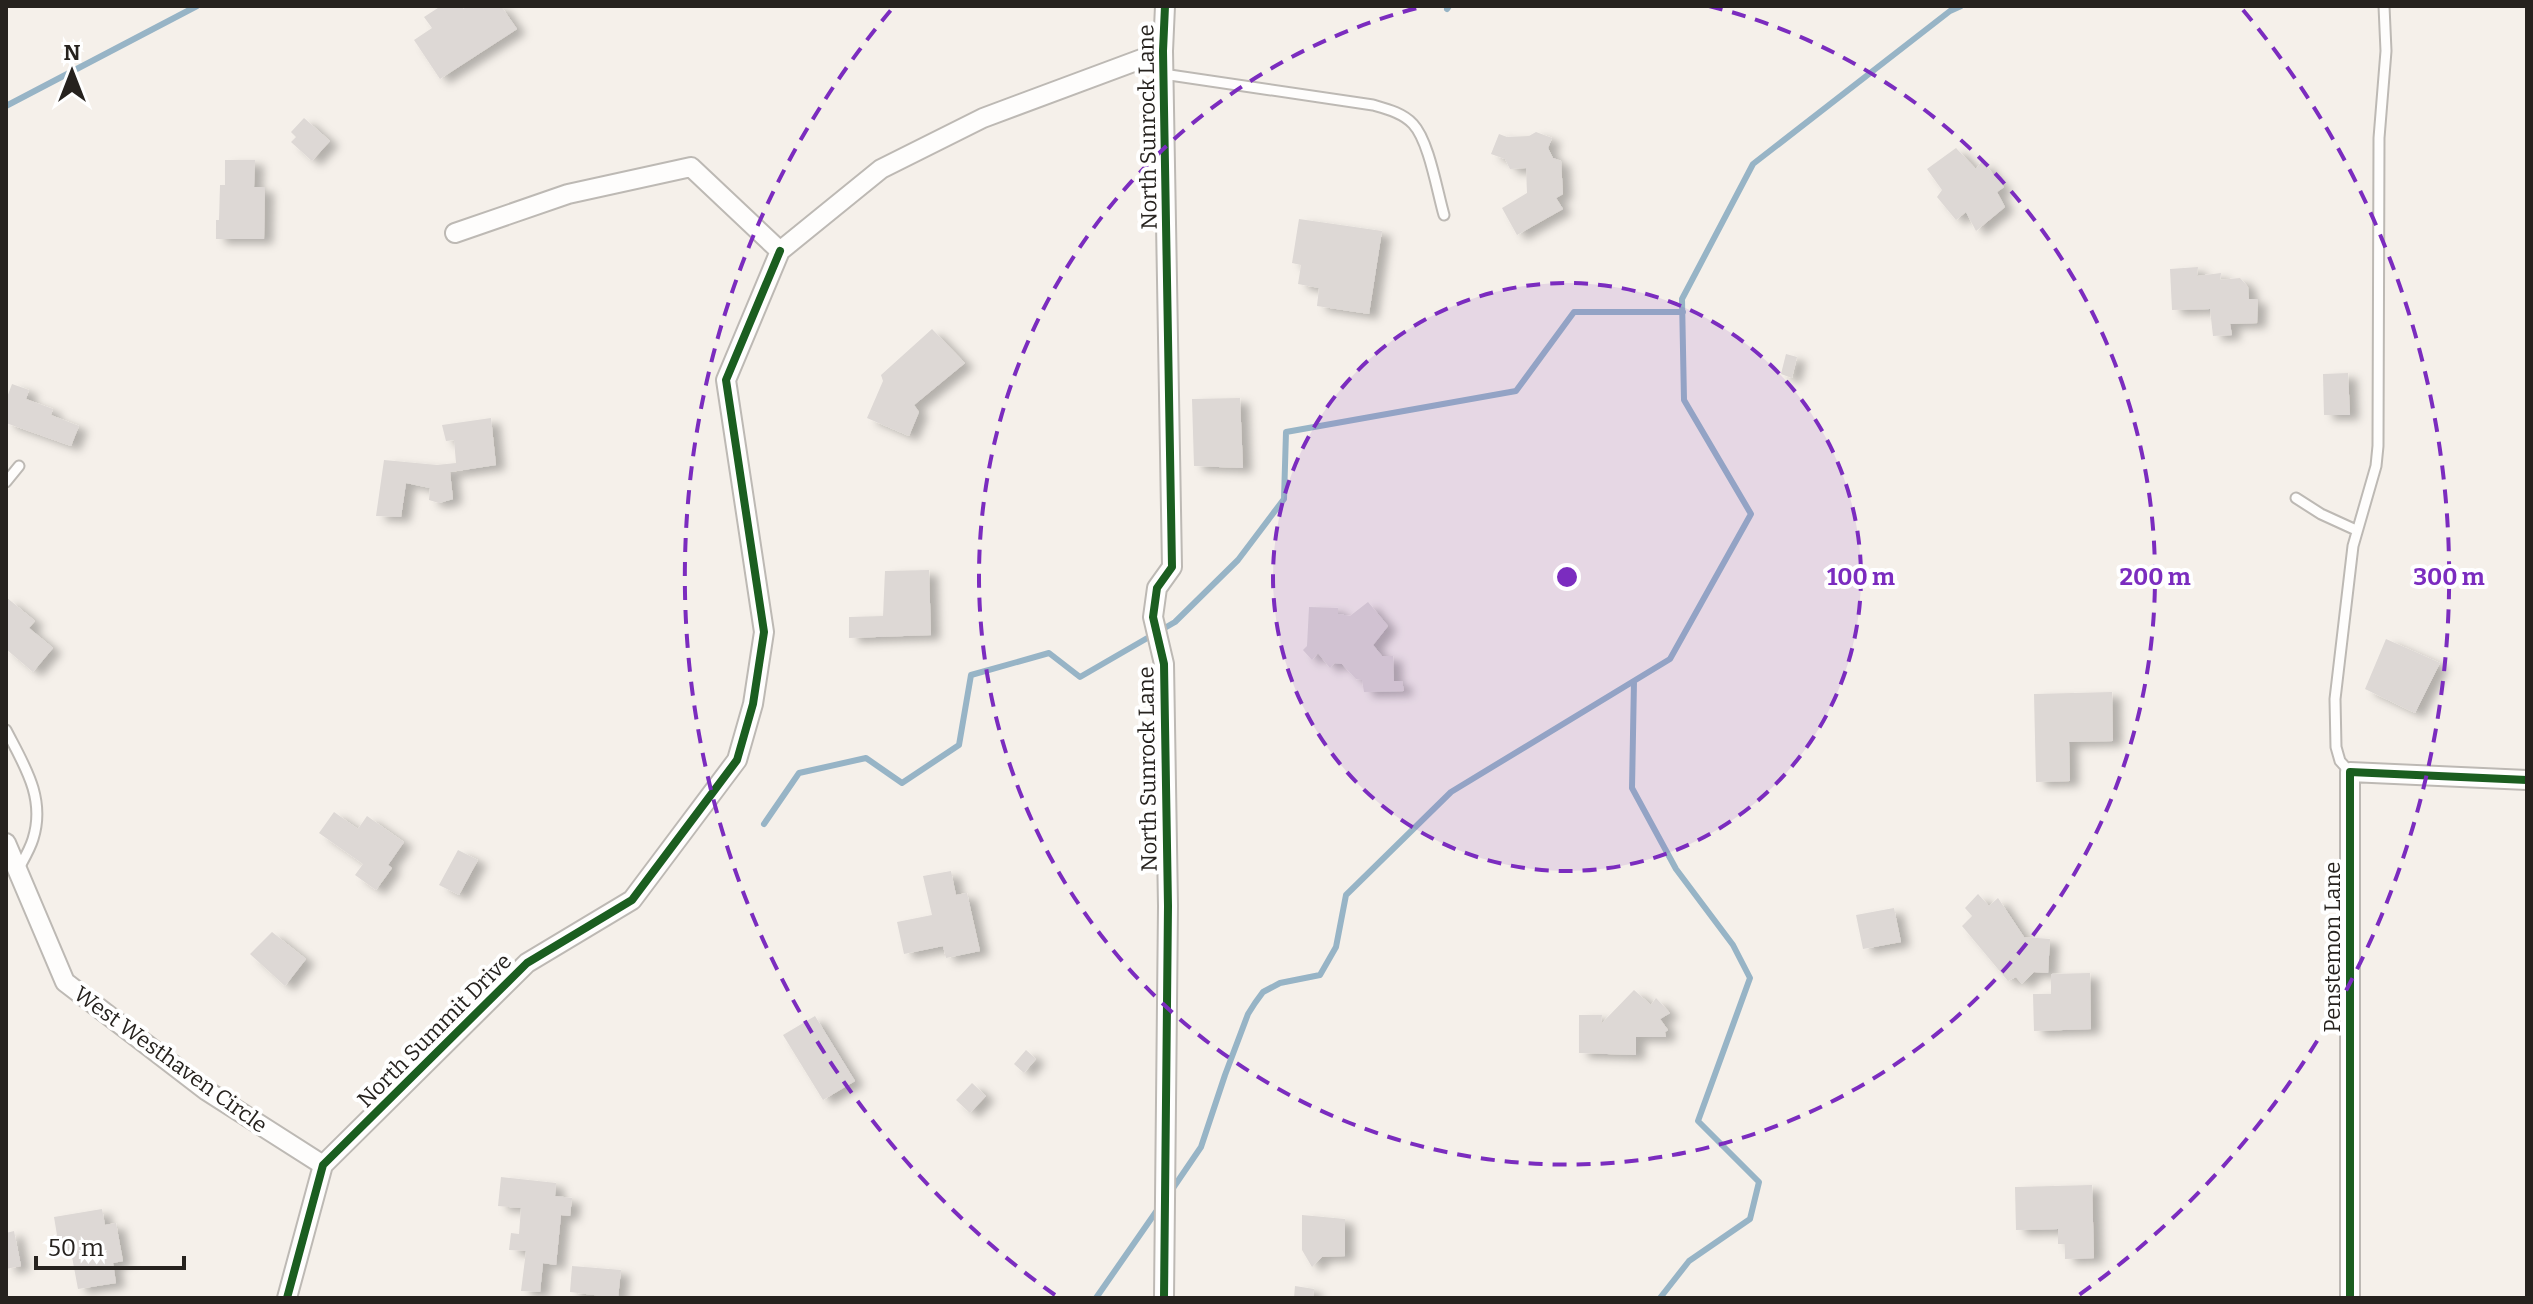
<svg xmlns="http://www.w3.org/2000/svg" width="2533" height="1304" viewBox="0 0 2533 1304" font-family="Bitter,serif">
<style>
.lines{fill:none;stroke-linecap:round;stroke-linejoin:round}
.stream{stroke:#97b4c6;stroke-width:6}
.building{fill:#ddd8d5;filter:url(#shadow)}
.service-casing{stroke:#bdb9b4;stroke-width:13}
.minor-casing{stroke:#bdb9b4;stroke-width:22}
.service{stroke:#fefdfc;stroke-width:9}
.minor{stroke:#fefdfc;stroke-width:18}
.cycleway-casing{stroke:#fff;stroke-width:13}
.cycleway{stroke:#1b5e20;stroke-width:8}
.ring{fill:none;stroke:#7b2cbf;stroke-width:4;stroke-dasharray:14 10}
.labels{text-anchor:middle;stroke-width:8;stroke-linejoin:round;paint-order:stroke}
.street-label{font-size:22px;fill:#26221e;stroke:#fff}
.centre{fill:#7b2cbf;stroke:#fff;stroke-width:4}
.ring-label{font-size:24px;text-anchor:middle;font-weight:bold;fill:#7b2cbf;stroke:#fff;stroke-width:8;stroke-linejoin:round;paint-order:stroke}
</style>
<defs>
<filter id="shadow"><feDropShadow dx="9" dy="5" stdDeviation="4" flood-color="#0004"/></filter>
</defs>
<rect width="100%" height="100%" fill="#f5f0ea"/>
<g class="lines">
<path class="stream" d="M1447 9 1449 6
M6 106 197 6
M1634 681 1632 788 1676 869 1733 945 1750 978 1698 1121 1759 1182 1750 1219 1689 1261 1660 1298
M764 824 799 773 866 758 902 783 959 745 971 675 1049 653 1080 677 1175 622 1238 560 1284 499 1286 432 1516 391 1574 312H1683
M1169 1194 1201 1147 1225 1075 1248 1014 1255 1003 1263 992 1280 983 1320 975 1336 947 1346 895 1451 792 1670 659 1751 514 1684 400 1682 299 1753 164 1950 11 1961 6
M1096 1298 1160 1206"/>
</g>
<path class="building" d="M441 6H463V9L468 6H501L517 29 440 79 414 40 432 28 424 17Z
M304 118 330 141 312 161 291 142 296 137 291 132Z
M1536 132 1552 138 1548 148 1553 158 1561 161 1563 194 1556 198 1563 209 1517 235 1502 208 1527 193 1526 168 1510 169 1505 159 1491 154 1499 134 1507 137 1529 136Z
M1956 148 1976 169 1982 161 2004 187 1997 192 2005 207 1976 231 1966 212 1956 220 1937 197 1942 190 1927 169Z
M225 160H255L254 187H265L264 239H216V220H219L220 185H225Z
M1299 219 1382 231 1369 314 1317 306 1319 288 1298 284 1301 265 1292 263Z
M2198 267 2197 276 2221 273 2220 280 2240 278 2248 287 2249 299H2258L2257 323 2230 324 2232 335 2213 336 2210 309 2172 310 2170 269Z
M932 329 965 363 914 405 919 412 909 436 867 418 883 381 881 375Z
M1786 354 1797 357 1792 378 1781 374Z
M2348 373 2350 415H2324L2323 374Z
M12 384 29 390 26 399 53 409 51 415 79 426 71 446 6 423V400Z
M1240 398 1243 468 1194 466 1192 399Z
M491 418 496 465 450 472 453 499 439 503 429 500 430 488 406 483 401 517 376 516 384 460 437 465 456 463 454 440 446 441 442 425Z
M929 570 931 635 849 638V617L883 616 885 571Z
M6 597 35 621 29 628 53 648 33 672 6 649Z
M1368 602 1388 626 1373 645 1382 656H1393L1394 681H1402L1404 691 1364 692 1362 680 1356 679 1342 664 1335 663 1330 668 1318 653 1312 660 1303 650 1307 646 1309 607 1338 608V614L1350 616Z
M2386 639 2440 663 2415 713 2365 689Z
M2112 692 2113 741 2069 742 2070 781 2036 782 2034 694Z
M334 812 358 829 367 816 404 842 388 865 392 868 376 890 355 875 363 864 319 833Z
M458 850 478 860 459 895 439 885Z
M951 871 956 895 967 893 980 951 946 958 943 946 904 954 897 922 932 915 923 876Z
M1978 894 1989 906 1998 898 2024 937 2050 939 2048 973 2034 972 2022 984 2016 977 2008 981 1962 926 1972 916 1965 908Z
M1894 908 1901 942 1863 949 1856 915Z
M272 932 306 959 285 986 250 954Z
M2090 973 2091 1029 2034 1031 2033 994H2051V974Z
M1634 990 1651 1005 1656 998 1670 1013 1660 1019 1668 1030 1665 1032 1666 1037H1636V1055L1579 1053V1015H1602L1601 1024Z
M815 1016 855 1081 823 1100 783 1035Z
M1026 1050 1036 1059 1024 1073 1014 1064Z
M972 1083 986 1096 970 1113 956 1100Z
M501 1177 556 1183 555 1196 572 1198 570 1216 561 1215 556 1265 543 1263 540 1292 521 1291 526 1251 509 1250 511 1233 519 1234 521 1208 498 1206Z
M2092 1185 2094 1258 2065 1259V1244H2058V1229L2016 1230 2015 1187Z
M102 1209 105 1225 116 1223 123 1261 113 1263 116 1283 78 1289 70 1246 59 1247 54 1217Z
M1302 1215 1345 1219V1256L1322 1257 1312 1267 1302 1250Z
M14 1231 21 1266 6 1269V1233Z
M572 1266 621 1270 618 1298 570 1292Z
M1295 1286 1314 1289 1313 1298H1294Z"/>
<g class="lines">
<g class="service-casing">
<path id="service" d="M1163 74 1373 105C1387 109 1403 113 1413 124 1429 141 1437 191 1444 215
M6 482 19 466
M2296 498 2321 514 2356 530
M6 730C24 765 46 798 33 839 30 849 24 859 19 868
M2350 772 2340 761 2336 747 2335 699 2353 546 2376 466 2378 446 2379 138 2386 51 2384 6"/>
</g>
<g class="minor-casing">
<path id="minor" d="M455 233 568 194 691 167 780 251 881 169 983 118 1163 51
M6 843 65 982 207 1091 323 1165
M287 1298 323 1165 527 963 632 900 737 760 753 704 764 632 726 380 780 251
M1164 1298 1168 906 1164 664 1153 617 1157 588 1172 567 1163 51 1165 6
M2350 1298V772L2527 780"/>
</g>
<use href="#service" class="service"/>
<use href="#minor" class="minor"/>
<g class="cycleway-casing">
<path id="cycleway" d="M287 1298 323 1165 527 963 632 900 737 760 753 704 764 632 726 380 780 251
M1164 1298 1168 906 1164 664 1153 617 1157 588 1172 567 1163 51 1165 6
M2350 1298V772L2527 780"/>
</g>
<use href="#cycleway" class="cycleway"/>
</g>
<circle cx="1567" cy="577" r="294" fill="#7b2cbf" fill-opacity=".12"/>
<g class="ring">
<circle cx="1567" cy="577" r="294"/>
<path d="M1709 6A588 588 0 1 1 1425 6"/>
<path d="M1055 1295A882 882 0 0 1 891 10M2243 10A882 882 0 0 1 2079 1295"/>
</g>
<g class="labels">
<g class="street-label">
<text transform="translate(1147 127) rotate(-91)" y="8">North Sunrock Lane</text>
<text transform="translate(1147 769) rotate(-91)" y="8">North Sunrock Lane</text>
<text transform="translate(2332 947) rotate(-90)" y="8">Penstemon Lane</text>
<text transform="translate(434 1030) rotate(-45)" y="8">North Summit Drive</text>
<text transform="translate(171 1059) rotate(36)" y="8">West Westhaven Circle</text>
</g>
</g>
<circle cx="1567" cy="577" r="12" class="centre"/>
<g class="ring-label">
<text x="1861" y="585">100 m</text>
<text x="2155" y="585">200 m</text>
<text x="2449" y="585">300 m</text>
</g>
<rect width="2533" height="1304" fill="none" stroke="#26221e" stroke-width="16"/>
<g transform="translate(72 72)" stroke="#ffffff" stroke-width="6" paint-order="stroke">
<path d="M0-6L14 30L0 20L-14 30Z" fill="#26221e"/>
<text y="-12" font-size="22" font-weight="bold" text-anchor="middle" fill="#26221e">N</text>
</g>
<path d="M36 1256v12h148v-12" fill="none" stroke="#26221e" stroke-width="4"/>
<text x="48" y="1256" font-size="24" fill="#26221e" stroke="#ffffff" stroke-width="6" paint-order="stroke">50 m</text>
</svg>
